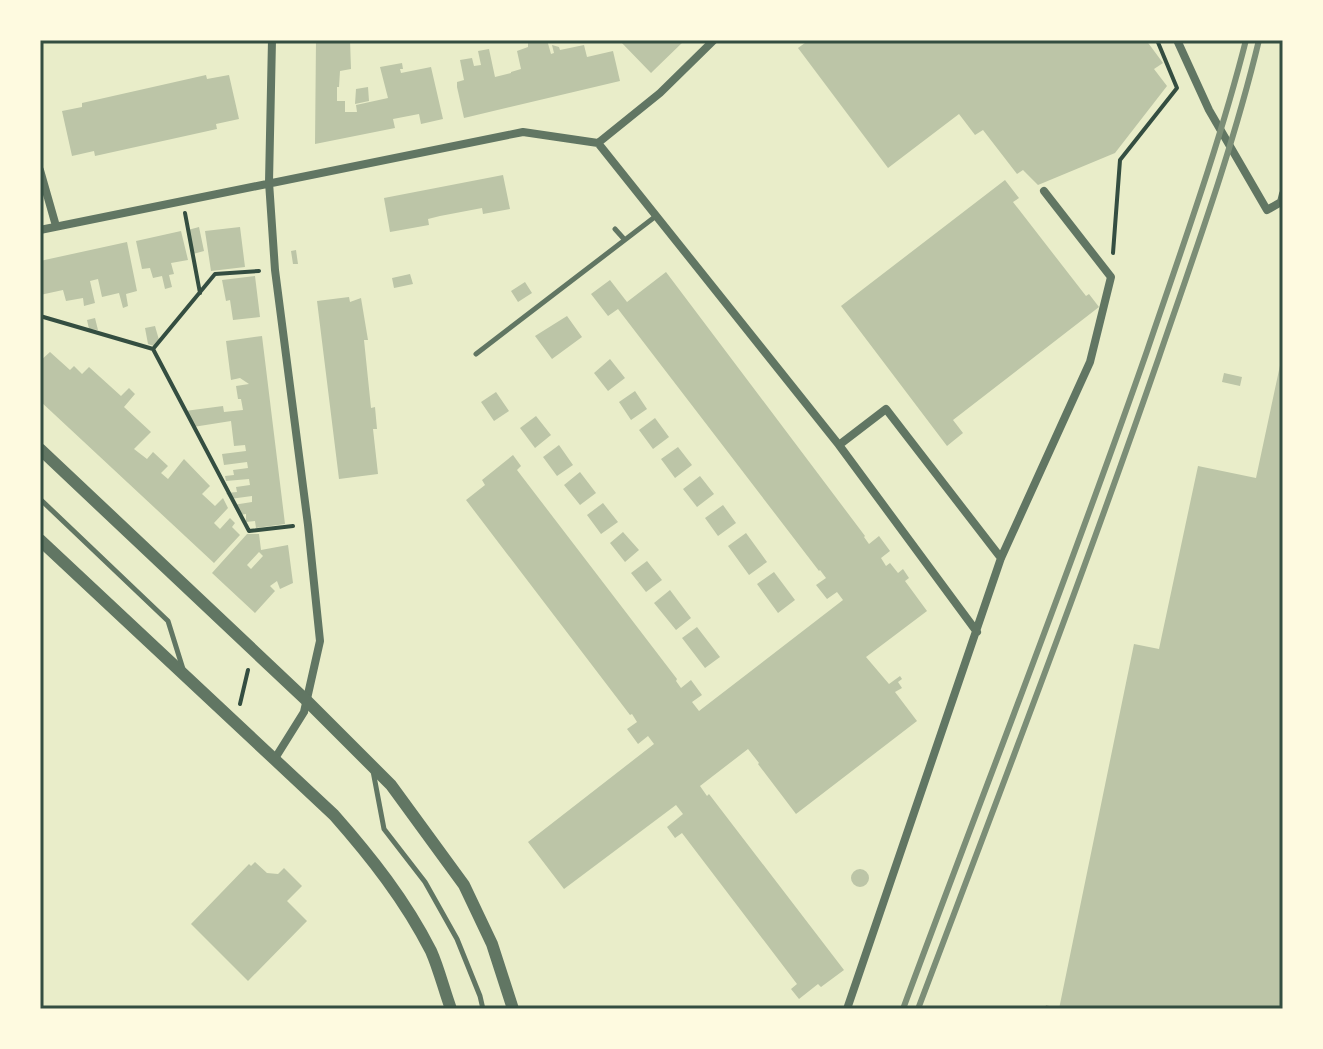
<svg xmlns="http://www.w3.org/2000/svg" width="1323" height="1049" viewBox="0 0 1323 1049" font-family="'Source Serif 4',serif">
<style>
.building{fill:#bcc5a7;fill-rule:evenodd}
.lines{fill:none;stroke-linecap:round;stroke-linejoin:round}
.path{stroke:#344e41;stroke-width:4}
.service{stroke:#617663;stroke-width:5}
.minor{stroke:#617663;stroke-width:8}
.tertiary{stroke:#617663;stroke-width:12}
.rail{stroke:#7c8e77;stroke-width:6}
.neatline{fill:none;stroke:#344e41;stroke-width:3}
</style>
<rect width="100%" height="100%" fill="#e9edc9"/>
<path class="building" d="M316 40H350L351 69 340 71 339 87H337V101H345V112H357L356 105 388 98 380 67 402 63 403 69H400L401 73 431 67 443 119 421 124 419 114 393 119 395 128 315 144Z
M528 40H532L533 42 547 40 551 54 554 53 552 45 559 47 560 50 584 45 587 57 613 51 620 81 464 118 457 87V82L464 80 460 60 472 58 474 66 481 65 478 51 489 49 495 77 511 73V72L521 69 517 51 528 47Z
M619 40H685L651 73Z
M809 40H1146L1163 63 1154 69 1167 86 1115 153 1038 185 1023 170 1017 174 983 130 975 135 959 114 888 168 798 48Z
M206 75 207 79 229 75 239 119 216 124 217 129 95 156 94 151 72 156 62 111 82 107V103Z
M368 87 369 101 355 104 356 89Z
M503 175 510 209 483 214 482 208 440 216 428 219 429 225 390 232 384 198Z
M1005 180 1019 198 1013 202 1086 296 1089 294 1099 307 953 420 963 433 947 446 841 306Z
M199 227 204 251 193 254 188 230Z
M240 227 245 267 211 271 205 231Z
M181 231 188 260 171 263 174 274 169 275 172 287 165 289 162 276 153 278 150 268 142 269 136 241Z
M127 242 137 291 126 294 128 306 123 308 119 293 102 297 98 279 90 281 95 303 84 306 83 298 66 301 63 290 40 295V261Z
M296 250 298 264H293L291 251Z
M666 272 865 536 864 537 869 544 879 536 890 551 881 558 886 566 890 563 898 573 903 569 909 578 905 581 927 611 866 657 889 684 900 676 902 679 898 682 902 688 895 692 917 721 796 814 758 764 759 763 748 749 700 786 707 796 709 794 844 970 821 987 818 984 799 999 791 989 797 984 682 833 675 838 667 827 683 814 676 805 564 889 528 842 654 744 648 736 638 744 627 729 637 722 632 714 630 715 466 500 485 485 482 480 513 455 521 466 517 470 677 679 676 681 681 688 691 680 702 695 692 702 699 711 843 600 837 592 827 599 816 585 826 578 820 570 819 571 618 309 608 316 591 294 610 280 627 302Z
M410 274 413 284 394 288 392 278Z
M255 276 260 317 233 320 230 300 226 301 222 280Z
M525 282 532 293 518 302 511 291Z
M349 297 350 302 361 298 368 340H364L371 408 375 407 377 429H373L378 474 339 479 317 301Z
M567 316 582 337 552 359 535 336Z
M95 318 98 330 89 329 87 320Z
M155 326 159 340 154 346 148 344 145 328Z
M262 336 285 524 256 528 255 521 246 522V514L239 515 233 505 252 502V496L230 499 226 493 237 492 236 487 250 485 249 479 226 481 225 476 234 475 233 470 248 468 247 462 224 465 222 454 246 451 245 445 234 446 231 421 193 427 185 411 223 406 224 412 243 410 241 399H238L236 386 249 384 240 378 231 380 226 341Z
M50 352 70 370 74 366 82 374 89 367 121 396 129 388 135 394 124 407 151 432 134 449 147 459 153 452 168 466 161 473 168 479 184 459 210 486 202 494 215 506 223 498 228 508 214 523 220 529 230 518 235 523 232 527 240 535 214 563 40 401V361Z
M1282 356 1283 1009H1045L1046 1005 1059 1009 1134 644 1159 649 1198 466 1256 478Z
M610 359 625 378 608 391 594 373Z
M1224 373 1242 377 1240 386 1222 382Z
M635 391 647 409 631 420 619 402Z
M496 392 509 411 494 421 481 402Z
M536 416 551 435 535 448 520 428Z
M655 418 669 437 653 449 639 430Z
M559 445 573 465 557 476 543 457Z
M678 447 692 465 675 478 661 459Z
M580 472 596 493 580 505 564 485Z
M700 476 714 494 697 507 683 489Z
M603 503 618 522 601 534 587 515Z
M723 505 736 523 718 536 705 518Z
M623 532 639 550 625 562 610 543Z
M746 533 767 562 749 575 728 546Z
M247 534H259L261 550 288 545 293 583 280 589 277 581 270 586 275 591 255 613 212 573ZM259 552 263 556 251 569 247 565Z
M647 561 662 580 646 592 631 573Z
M774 572 795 600 778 613 757 584Z
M670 590 691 618 676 630 654 603Z
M697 627 720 657 705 668 682 638Z
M255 862 267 873 278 874 284 868 302 886 287 901 307 921 248 981 191 924 249 864 251 866Z
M851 878a9 9 0 1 1 18 0a9 9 0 1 1-18 0Z"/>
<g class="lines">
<path class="path" d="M185 213 200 293
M1113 253 1120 160 1177 88 1157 40
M259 271 215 274 153 349 249 531 293 526
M40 316 153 349
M240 704 248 670"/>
<path class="service" d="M615 229 624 239
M476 354 656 216
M40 499 168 621 183 669
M373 771 384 829 425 882 457 939 480 996 483 1009"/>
<path class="minor" d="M272 40 269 182 275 270 308 525 320 641 304 712 274 760
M1177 40 1209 110 1267 210 1281 202 1283 194
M598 143 839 445 977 632
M40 170 56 226
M40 230 523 132 598 143 660 93 714 40
M839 445 886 409 1001 558
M847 1009 1001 558 1090 362 1111 277 1044 191"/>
<path class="tertiary" d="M40 449 306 700 391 785 464 885 492 944 513 1009
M40 540 334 815C371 857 405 900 431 951 439 969 444 990 451 1009"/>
<path class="rail" d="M903 1009C984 790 1070 572 1147 351 1182 248 1219 146 1246 40
M918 1009C1000 792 1083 576 1159 357 1195 252 1233 148 1259 40"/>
</g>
<rect width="1323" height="1049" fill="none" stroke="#fefae0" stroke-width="84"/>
<rect x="42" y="42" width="1239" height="965" class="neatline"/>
</svg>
